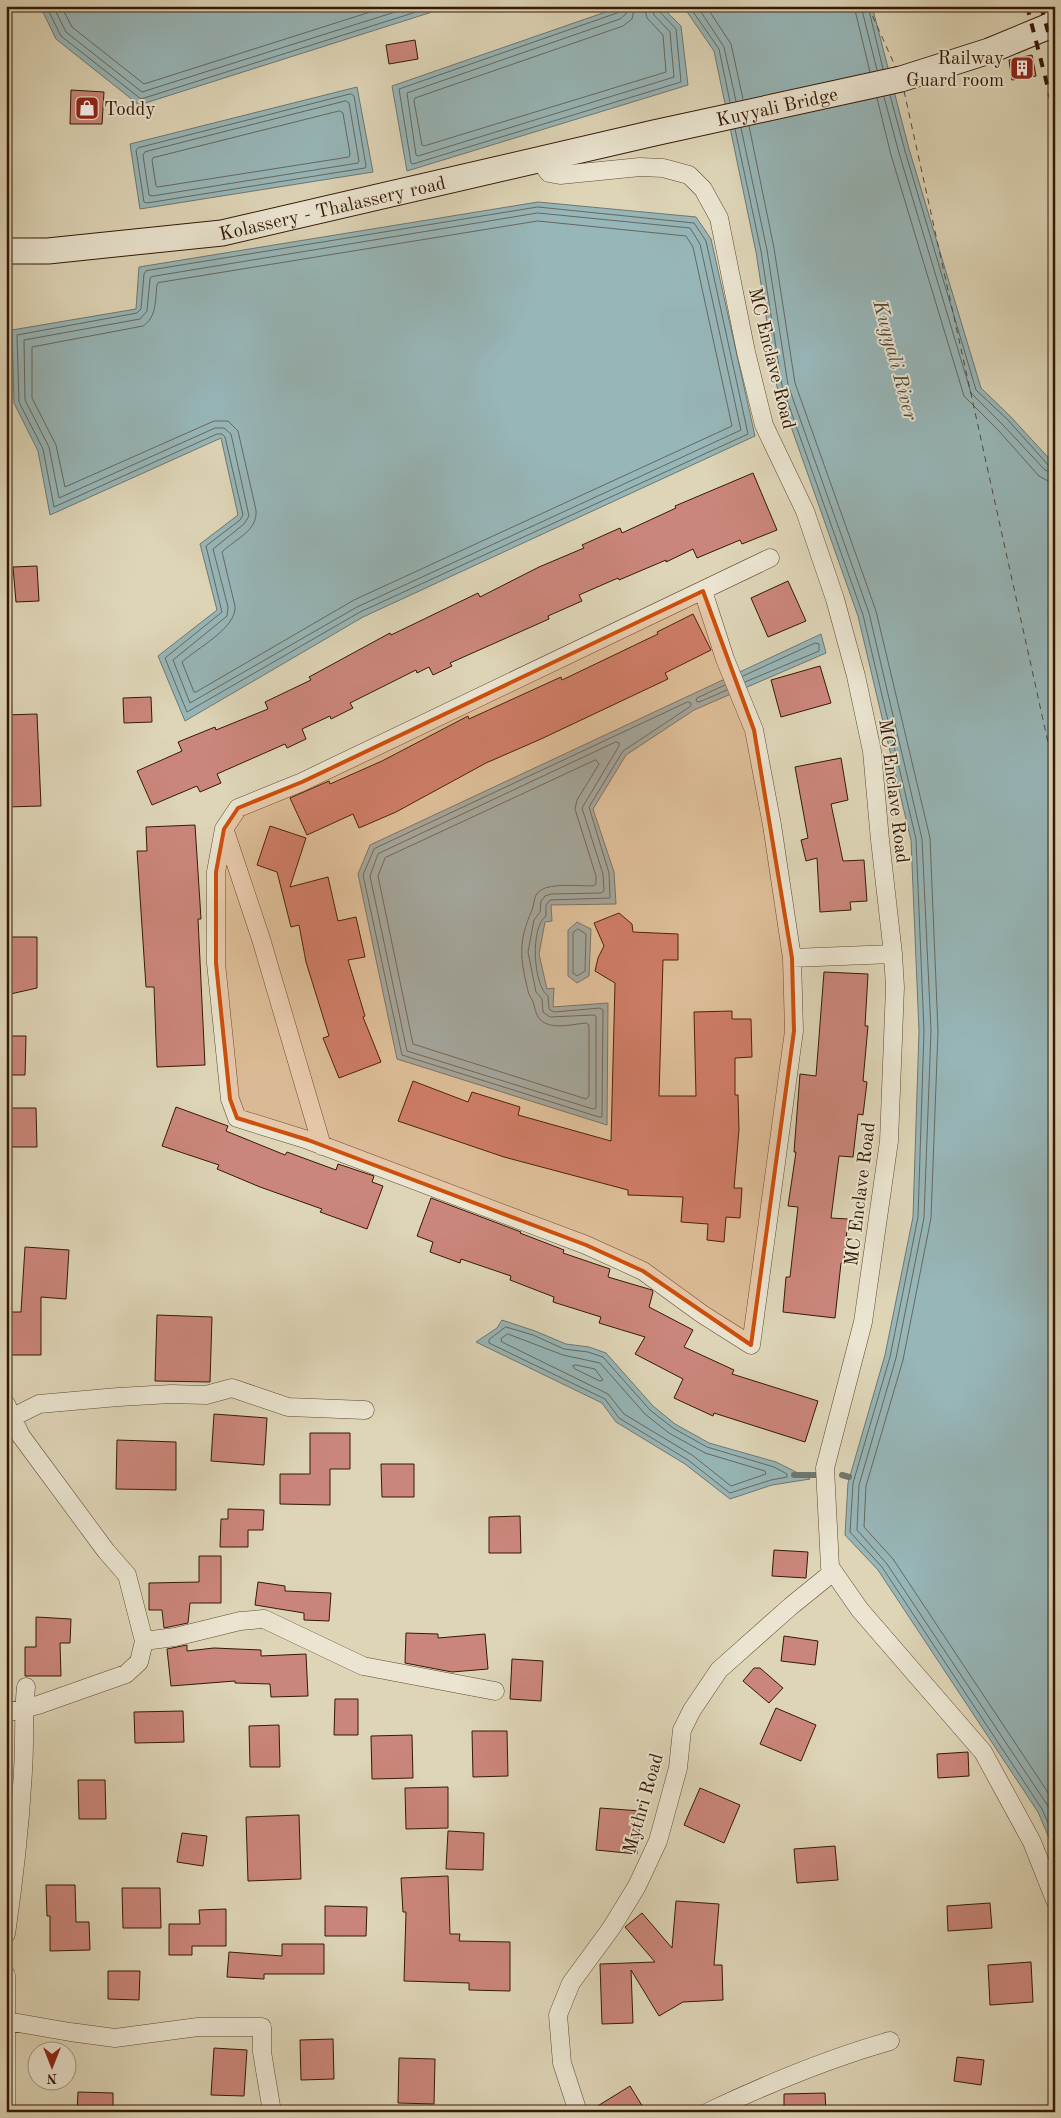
<svg xmlns="http://www.w3.org/2000/svg" width="1061" height="2118" viewBox="0 0 1061 2118" font-family="'Old Standard TT',serif">
<style>
.water{fill:#97b6b8;stroke:#6f7770}
.lines{fill:none;stroke-linecap:round;stroke-linejoin:round}
.shore{stroke:#66685e;stroke-width:1}
.stream{stroke:#6f7770;stroke-width:6}
.ferry{stroke:#52483b;stroke-width:1;stroke-dasharray:6 5;stroke-linecap:butt}
.building{fill:#cb867b;stroke:#341905}
.street-casing{stroke:#5e4832;stroke-width:19}
.secondary-casing{stroke:#341905;stroke-width:27}
.street{stroke:#eae4d0;stroke-width:18}
.secondary{stroke:#eae4d0;stroke-width:25}
.rail{stroke:#341905;stroke-width:4;stroke-dasharray:9 9;stroke-linecap:butt}
.marked{fill:#cd4f0b;fill-opacity:0.2;stroke:#cd4f0b;stroke-width:4;stroke-linejoin:round}
.labels{text-anchor:middle;stroke-width:4;stroke-linejoin:round;paint-order:stroke}
.poi-label{font-size:19px;fill:#341905;stroke:#eae4d0;text-anchor:end}
.street-label{font-size:19px;fill:#341905;stroke:#eae4d0}
.water-label{font-size:20px;font-style:italic;fill:#52483b;stroke:#eae4d0}
</style>
<rect width="100%" height="100%" fill="#ded5b7"/>
<filter id="stains"><feTurbulence type="fractalNoise" baseFrequency=".004" numOctaves="4"/><feColorMatrix values="0 0 0 0 .2 0 0 0 0 .09 0 0 0 0 .02 0 0 0 .5 -.17"/></filter>
<radialGradient id="worn" r=".72"><stop offset=".6" stop-color="#630" stop-opacity="0"/><stop offset="1" stop-color="#630" stop-opacity=".3"/></radialGradient>
<path class="water" d="M40 6H451L139 105 56 39Z
M623 6H661L681 26 688 85 407 171 392 86Z
M683 6H872L909 149 981 388 1011 417 1055 465V1852L1038 1812 878 1570 845 1535 848 1483 885 1355 913 1217 919 1031 911 840 858 616 777 387 756 252 714 51Z
M357 87 373 172 140 209 130 144Z
M538 202 696 217 711 239 755 436 363 617 185 721 158 656 217 610 200 544 238 515 221 438 50 515 38 451 14 403 12 330 136 309 139 267Z
M821 634 826 653 694 710 626 755 593 809 614 872 616 904 551 905 552 921 545 922 539 954 547 989 554 988 553 1007 608 1003 607 1125 397 1059 358 874 370 845Z
M577 922 591 929 589 976 577 983 568 976V930Z
M502 1320 535 1331 566 1344 589 1347 606 1353 653 1406 675 1424 709 1443 776 1462 810 1479 772 1485 730 1499 685 1464 616 1422 602 1403 476 1342 497 1328Z"/>
<g class="lines">
<path class="shore" d="M46 6 61 36 141 99 435 6
M53 6 66 32 142 92 414 6
M61 6 72 27 144 84 389 6
M621 6V11L617 13 399 89 411 163 413 164 681 82 676 29 659 11 658 6
M628 6 626 14 620 19 407 93 416 155 418 156 674 77 670 32 654 15 652 6
M635 6 632 19 623 26 415 98 414 101 422 145 424 146 666 72 663 35 647 18 644 6
M689 6 719 49 730 102
M697 6 724 47 736 101
M706 6 731 44 743 99
M854 6 870 72
M861 6 877 70
M868 6 883 69
M351 94 354 96 366 166 365 168 147 203 144 202 136 150 138 148Z
M890 95 905 151 976 390 1008 420 1049 466 1055 468
M884 97 899 153 971 393 1003 425 1045 470 1055 474
M877 98 891 155 964 396 998 430 1039 476 1046 480 1055 482
M346 101 349 103 359 161 358 163 152 196 149 195 143 155 145 152Z
M340 111 343 113 350 154 349 157 158 187 156 186 152 160 153 158Z
M749 126 774 248 795 383 876 611 930 838 938 1031 931 1218 903 1360 866 1486 864 1527 893 1559 1055 1803
M741 128 767 250 788 385 869 613 922 839 931 1031 924 1218 896 1358 859 1485 857 1530 887 1564 1048 1806 1055 1823
M735 129 761 251 782 386 863 615 916 839 924 1031 918 1217 890 1357 853 1483 850 1532 882 1567 1042 1809 1055 1839
M538 207 694 223 706 241 748 434 360 612 187 712 165 658 222 612 206 546 240 520 243 515 225 437 222 434H217L54 507 43 449 19 402 17 335 137 313 141 309 144 274 146 271Z
M538 213 690 228 700 244 741 430 357 607 190 703 173 660 227 616 228 607 213 549 244 524 249 516 231 434 224 428H215L59 498 49 447 25 400 24 340 140 319 147 311 150 279 151 277Z
M538 221 686 236 693 247 732 426 354 600 196 692H194L182 662C197 648 237 628 235 606L222 552C235 539 258 531 256 510L238 431 228 421H214L65 487 56 445 32 398V347L143 326C157 317 155 300 157 285L158 283Z
M743 676 815 643 819 644V651L745 682
M725 685 697 698 696 701 699 702 727 690
M688 702 691 703V706L623 751 589 807 609 873 610 898 550 900 546 905V916C530 927 533 985 548 996L549 1009 554 1012 600 1008 603 1010 602 1117H599L402 1055 363 875 374 849Z
M616 742 619 743V746L582 808 603 874 604 891 601 893 551 894 545 896 541 901 540 912 534 920 528 952 536 992 542 999 543 1012 550 1017 594 1015 596 1016V1108L593 1109 407 1051 370 876 378 854Z
M596 760 599 764 577 800 575 809 596 876V884L593 886C580 886 551 883 541 890 533 895 535 902 532 910 518 942 520 958 528 991 529 996 533 1000 534 1005 536 1013 537 1019 545 1023 556 1029 574 1024 586 1023L589 1025V1096L586 1099 413 1044 378 876 385 858Z
M578 929 586 934 585 971 577 976 573 973V933Z
M506 1327 533 1335 564 1349 588 1352 603 1357 650 1410 673 1428 707 1447 774 1467 787 1474V1477L771 1480 730 1493 688 1460 619 1418 605 1399 489 1343V1340Z
M508 1334 563 1355 600 1363 645 1414 669 1433 705 1453 765 1471 766 1474 731 1486 692 1455 624 1414 608 1394 502 1342 501 1339Z
M576 1365 595 1369 603 1380 600 1381 575 1369 573 1366Z"/>
<path class="stream" d="M794 1475H818
M842 1475 849 1477"/>
<path class="ferry" d="M868 6 896 68
M904 91 1055 774"/>
</g>
<path class="building" d="M415 40 418 59 389 64 386 45Z
M1032 55 1036 76 1012 80 1009 60Z
M71 90 104 92 102 124H70Z
M753 473 777 530 742 544 740 540 697 558 693 549 666 562V560L619 580 618 578 579 595 582 601 548 616 549 619 450 663 452 666 433 675 429 667 417 673 416 670 350 703 353 708 331 719 330 716 302 729 306 739 287 748 285 744 217 774 221 783 200 792 197 786 152 805 137 771 182 751 178 742 215 727 216 730 268 709 265 702 311 680 309 677 390 633 391 635 478 593 480 597 539 567 584 548 582 545 620 528 622 533 676 508 675 506Z
M37 566 39 601 16 602 13 567Z
M788 581 806 621 768 637 751 598Z
M693 614 711 650 665 673 668 679 541 739 486 763 396 812 359 828 353 814 307 835 290 798 329 781 330 784 382 761 468 716 469 719 561 677 562 680 658 634 657 632Z
M820 666 831 703 781 717 771 680Z
M151 697 152 722 124 723 123 698Z
M37 714 41 806 6 807V715Z
M841 758 848 800 831 804 843 861 864 860 867 901 850 902 851 910 820 912 817 858 806 861 801 840 808 838 795 767Z
M195 825 201 919H198L205 1065 157 1067 154 987H146L137 851H147L146 827Z
M270 826 306 838 290 887 328 877 338 921 356 917 365 957 348 960 365 1016 363 1017 381 1062 339 1078 323 1038 329 1036 306 962 299 925 291 927 277 872 257 865Z
M619 913 632 924 633 932 678 934V960H663L659 1096H696L694 1012 732 1011V1019H751L752 1057 735 1058V1095H738L739 1130 734 1188H742L740 1218 726 1217 724 1242 707 1240 708 1224 681 1222 683 1197 628 1195V1190L504 1157 398 1121 413 1081 468 1102 472 1092 520 1107 518 1115 611 1141 615 983 595 971 598 958 604 946 594 923Z
M6 937H37V988L6 995Z
M824 972 868 974 865 1026H868L863 1081 867 1082 863 1115 858 1114 853 1157 839 1156 831 1218 848 1219 844 1263H841L835 1318 783 1312 786 1277H790L798 1207 788 1206 796 1152H794L800 1074 816 1076Z
M6 1036H26L25 1075H6Z
M176 1107 228 1126 226 1131 285 1155 287 1152 336 1170 338 1164 374 1176 372 1182 383 1186 367 1229 320 1212 322 1209 260 1187 217 1169 219 1165 162 1146Z
M6 1108H36L37 1147H6Z
M431 1198 521 1232 520 1233 564 1250 563 1253 610 1269 608 1277 652 1290 653 1292 649 1307 693 1330 684 1347 734 1370 732 1374 818 1401 805 1442 714 1413 713 1416 674 1398 683 1379 635 1354 645 1337 599 1323 601 1317 553 1302 554 1297 510 1280 511 1276 461 1259 460 1263 430 1252 433 1242 417 1236Z
M25 1247 69 1250 66 1299 41 1297V1355H6V1312H21Z
M157 1315 212 1317 210 1382 155 1381Z
M214 1414 267 1418 264 1465 211 1461Z
M310 1433H350V1469H330V1505L280 1504V1474H310Z
M117 1440 176 1442V1490L116 1489Z
M381 1464H414V1497H382Z
M228 1509 264 1510 263 1530H248V1547H220L221 1519H228Z
M520 1516 521 1553H489V1517Z
M774 1550 808 1552 806 1578 772 1576Z
M199 1556H221V1603H190L188 1623 164 1628 162 1610H149V1583L199 1582Z
M258 1582 285 1586V1591L331 1593 329 1621 304 1620V1613L255 1605Z
M36 1617 71 1619 70 1643H60L61 1676H25V1647H36Z
M406 1633 438 1634V1638L485 1634 488 1669 452 1672 405 1663Z
M784 1636 818 1641 815 1665 781 1661Z
M187 1645V1651L214 1648 261 1650V1656L306 1654 308 1696 271 1697 270 1684 235 1683V1681L171 1686 167 1649Z
M512 1659 543 1661 541 1701 510 1699Z
M754 1668H760L783 1688 769 1703 743 1681Z
M335 1699H358V1735H334Z
M776 1708 816 1725 801 1761 760 1744Z
M183 1711 184 1742 135 1743 134 1712Z
M279 1725 280 1767H250L249 1726Z
M472 1731H507L508 1776 473 1777Z
M412 1735 413 1778 372 1779 371 1736Z
M968 1752 969 1776 938 1778 937 1754Z
M78 1780H105L106 1819H79Z
M448 1787V1828L406 1829 405 1788Z
M700 1788 740 1805 724 1843 684 1825Z
M600 1808 641 1811 637 1854 596 1850Z
M299 1815 301 1879 248 1881 246 1817Z
M448 1831 484 1833 483 1870 446 1869Z
M182 1833 207 1836 203 1866 177 1862Z
M835 1846 838 1880 797 1883 794 1849Z
M448 1876 450 1934H460L459 1941 510 1942V1991L469 1990V1983L404 1981 406 1912H403L401 1878Z
M46 1885H75L76 1922H89L90 1950 50 1951V1916H47Z
M122 1888H160L161 1928H123Z
M676 1901 719 1904 714 1965H722L723 2000 683 2002 659 2016 631 1970 633 2023 602 2024 600 1964 655 1962 625 1927 642 1913 672 1948Z
M990 1903 992 1928 948 1931 947 1906Z
M325 1906 367 1907 366 1936H325Z
M226 1909V1946H192V1955H169V1924H200L199 1910Z
M282 1944H324V1974H264V1979L227 1977 229 1952 282 1956Z
M1031 1962 1033 2002 990 2005 988 1965Z
M108 1971H140L139 2000 108 1999Z
M333 2039 334 2079 301 2080 300 2040Z
M214 2048 247 2050 244 2096 211 2095Z
M957 2057 984 2060 981 2085 954 2081Z
M399 2058 435 2059 434 2104 398 2103Z
M630 2086 646 2112H588Z
M78 2092 113 2093V2112H77Z
M825 2093 826 2112H784V2094Z"/>
<g class="lines">
<g class="street-casing">
<path id="street" d="M547 157 546 169 549 173 560 175 640 167 663 168 689 175 703 189 719 218 746 352 764 425 805 511 835 599 856 676 872 751 880 840 893 954 895 987 889 1141 863 1322 825 1468 830 1567 860 1610 983 1752 1032 1842 1055 1900
M770 558 302 782 238 808 224 829 216 872V963L230 1099 237 1118 308 1140 586 1245 643 1271 702 1314 751 1345 794 1031 792 958 893 954
M703 591 725 659 754 730 772 825 792 958
M225 831 261 939 322 1146
M6 1404 21 1436 106 1551 127 1575 144 1641 139 1662 126 1674 38 1705 6 1713
M13 1417 39 1404 118 1397 171 1394 206 1395 232 1388 288 1407 365 1410
M144 1641 175 1637 240 1621 264 1619 363 1666 495 1691
M6 1934C14 1880 20 1826 23 1771 25 1743 23 1715 26 1687
M6 1975V2108
M7 2021 70 2032 115 2038 198 2027H262V2052L272 2112
M578 2112 562 2063 558 2015 571 1983 612 1927 637 1886 658 1841 678 1768 682 1730 692 1710 719 1670 791 1606 833 1572
M708 2112C767 2084 827 2059 890 2041"/>
</g>
<g class="secondary-casing">
<g id="secondary">
<path id="s1" d="M6 251H48L222 233 654 133 901 79 989 51 1047 27 1055 22"/>
</g>
</g>
<use href="#street" class="street"/>
<use href="#secondary" class="secondary"/>
<path class="rail" d="M1027 6 1055 115
M1041 6 1055 57"/>
</g>
<path class="marked" d="M703 591 754 730 792 958 794 1031 751 1345 643 1271 586 1245 308 1140 237 1118 230 1099 216 963V872L224 829 238 808 302 782Z"/>
<defs>
<g id="building-square" transform="scale(1.25)"><rect x="-9" y="-9" width="18" height="18" rx="4" fill="#8f2418" stroke="#eae4d0"/><path d="M-4-6H4V6H1V3H-1V6H-4ZM-2.5-4.3h1.7v1.8h-1.7ZM.8-4.3h1.7v1.8H.8ZM-2.5-1h1.7V.8h-1.7ZM.8-1h1.7V.8H.8Z" fill="#fff"/></g>
<g id="shop-square" transform="scale(1.25)"><rect x="-9" y="-9" width="18" height="18" rx="4" fill="#8f2418" stroke="#eae4d0"/><path d="M-5-2.5h2.3a2.7 3.5 0 0 1 5.4 0H5L5.5 6h-11ZM-1.5-2.5h3a1.5 2.3 0 0 0-3 0Z" fill="#fff"/></g>
</defs>
<g fill-rule="evenodd">
<use href="#building-square" x="1022" y="68"/>
<use href="#shop-square" x="87" y="108"/>
</g>
<g class="labels">
<g class="poi-label">
<text x="1004" y="64">Railway<tspan x="1004" dy="22">Guard room</tspan></text>
<text x="104" y="115" text-anchor="start">Toddy</text>
</g>
<g class="street-label">
<text dy="7" stroke="none"><textPath href="#s1" startOffset="786">Kuyyali Bridge</textPath></text>
<text dy="7" stroke="none"><textPath href="#s1" startOffset="330">Kolassery - Thalassery road</textPath></text>
<text transform="translate(773 358) rotate(76)" y="7">MC Enclave Road</text>
<text transform="translate(895 791) rotate(83)" y="7">MC Enclave Road</text>
<text transform="translate(859 1194) rotate(-83)" y="7">MC Enclave Road</text>
<text transform="translate(642 1803) rotate(-74)" y="7">Mythri Road</text>
</g>
<g class="water-label">
<text transform="translate(896 360) rotate(75)" y="7">Kuyyali River</text>
</g>
</g>
<rect width="1061" height="2118" fill="none" stroke="#ded5b7" stroke-width="25"/>
<rect x="8" y="8" width="1046" height="2103" fill="none" stroke="#341905" stroke-width="2.5"/>
<rect x="12" y="12" width="1036" height="2093" fill="none" stroke="#341905"/>
<g transform="translate(52 2066) rotate(180)"><circle r="24" fill="#eae4d0" stroke="#a1937f"/>
<path d="M0-4L9 19L0 12L-9 19Z" fill="#8f2418"/>
<text y="-8" font-size="14" font-weight="bold" text-anchor="middle" fill="#341905">N</text>
</g>
<rect width="100%" height="100%" filter="url(#stains)"/>
<rect width="100%" height="100%" fill="url(#worn)"/>
</svg>
